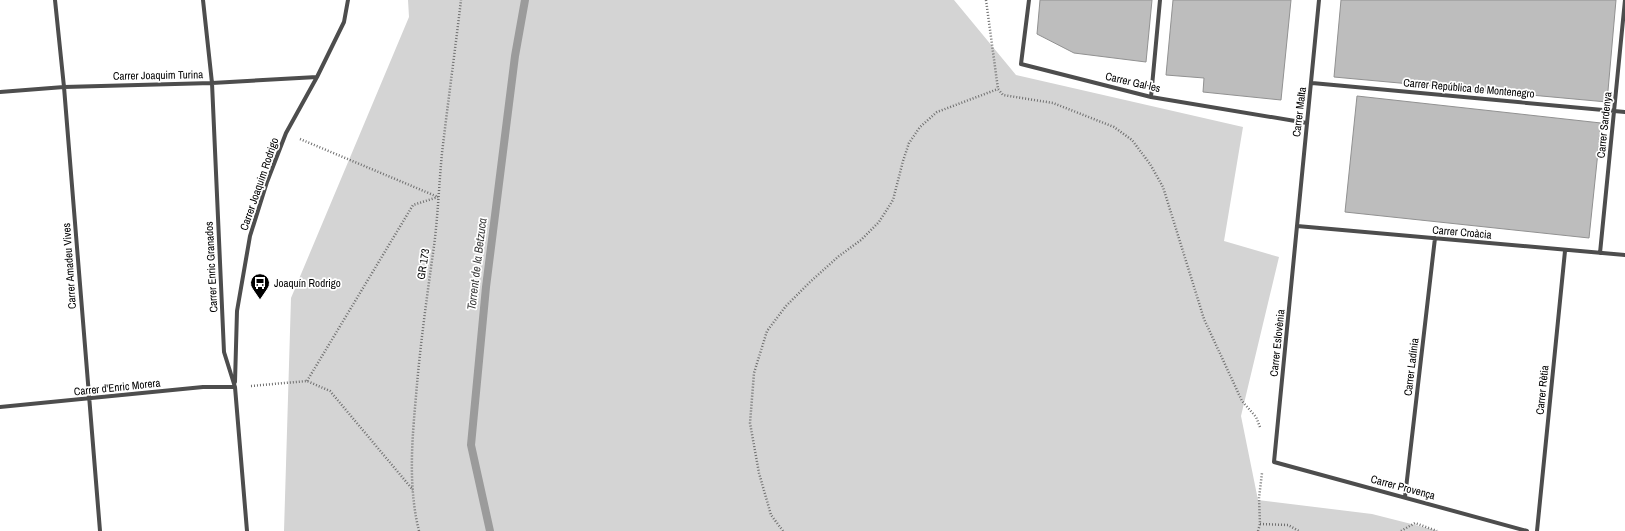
<svg xmlns="http://www.w3.org/2000/svg" width="1625" height="531" viewBox="0 0 1625 531" font-family="'Archivo Narrow',sans-serif">
<style>
.green{fill:#d4d4d4}
.lines{fill:none;stroke-linecap:round;stroke-linejoin:round}
.stream{stroke:#9b9b9b;stroke-width:8}
.building{fill:#bdbdbd;stroke:#919191}
.path{stroke:#6f6f6f;stroke-width:2.5;stroke-dasharray:1 2;stroke-linecap:butt}
.minor{stroke:#4d4d4d;stroke-width:4}
.labels{text-anchor:middle;stroke-width:3.5;stroke-linejoin:round;paint-order:stroke}
.street-label{font-size:11px;fill:#000;stroke:#fff}
.poi-label{font-size:11px;fill:#000;stroke:#fff;text-anchor:start}
.water-label{font-size:12px;font-style:italic;fill:#3c3c3c;stroke:#fff}
</style>
<rect width="100%" height="100%" fill="#fff"/>
<path class="green" d="M408 0H954L1016 75 1243 127 1224 241 1279 257 1241 416 1258 500 1372 514 1439 531H284L291 298 409 17Z"/>
<g class="lines">
<path class="stream" d="M490 531 471 445 486 287 515 56 525 0"/>
</g>
<path class="building" d="M1040 0H1152L1146 62 1074 53 1037 34Z
M1173 0H1291L1281 100 1203 92 1204 78 1166 75Z
M1341 0H1616L1607 102 1334 77Z
M1357 96 1601 123 1589 238 1345 212Z"/>
<g class="lines">
<path class="path" d="M986 0 998 89 1003 95 1053 103 1114 127 1132 140 1150 164 1163 187 1204 319 1242 401 1256 417 1260 427
M300 139 438 197
M307 381 413 205 438 197
M251 386 307 381 330 391 413 490
M1260 524 1288 525 1299 531
M419 531C408 487 412 440 416 396 420 346 427 296 434 246 438 215 439 184 442 153 448 102 455 51 461 0
M783 531 771 515 759 473 750 423 754 373 767 331 786 306 809 283 839 256 861 240 879 222 893 200 903 161 909 143 920 127 937 112 998 89
M1258 531 1260 524 1259 498 1262 473
M1401 531 1415 523 1437 531"/>
<path class="minor" d="M55 0 64 87 100 531
M203 0 212 83 224 352 235 387 247 531
M1029 0 1021 64 1151 97 1307 123
M1319 0 1274 462 1527 531
M1312 83 1625 112
M0 92 64 87 212 83 317 77
M1151 97 1160 0
M1297 226 1625 255
M1600 253 1625 0
M235 382 237 311 250 236 267 182 286 133 317 77 344 22 348 0
M0 407 203 387H235
M1405 497 1435 238
M1537 531 1565 251"/>
</g>
<defs>
<g id="bus-pin" transform="scale(1)"><path d="M0 17L-7.5 6A9.5 9.5 0 1 1 7.5 6Z" fill="#000" stroke="#fff"/><path d="M-5-6H5V4H4V6H2V4H-2V6H-4V4H-5ZM-3.5-4V0h7V-4ZM-3.5 1.2v1.5H-2V1.2ZM2 1.2v1.5H3.5V1.2Z" fill="#fff"/></g>
</defs>
<g fill-rule="evenodd">
<use href="#bus-pin" x="260" y="283"/>
</g>
<g class="labels">
<g class="street-label">
<text transform="translate(158 75) rotate(-1)" y="4">Carrer Joaquim Turina</text>
<text transform="translate(1133 82) rotate(13)" y="4">Carrer Gal·les</text>
<text transform="translate(1469 88) rotate(5)" y="4">Carrer República de Montenegro</text>
<text transform="translate(1299 112) rotate(-83)" y="4">Carrer Malta</text>
<text transform="translate(1604 125) rotate(-84)" y="4">Carrer Sardenya</text>
<text transform="translate(259 184) rotate(-71)" y="4">Carrer Joaquim Rodrigo</text>
<text transform="translate(1462 232) rotate(5)" y="4">Carrer Croàcia</text>
<text transform="translate(423 264) rotate(-81)" y="4">GR 173</text>
<text transform="translate(69 266) rotate(-94)" y="4">Carrer Amadeu Vives</text>
<text transform="translate(211 267) rotate(-93)" y="4">Carrer Enric Granados</text>
<text transform="translate(1277 343) rotate(-84)" y="4">Carrer Eslovènia</text>
<text transform="translate(1411 367) rotate(-83)" y="4">Carrer Ladínia</text>
<text transform="translate(117 387) rotate(-6)" y="4">Carrer d'Enric Morera</text>
<text transform="translate(1542 390) rotate(-84)" y="4">Carrer Rètia</text>
<text transform="translate(1403 487) rotate(15)" y="4">Carrer Provença</text>
</g>
<g class="poi-label">
<text x="274" y="287">Joaquín Rodrigo</text>
</g>
<g class="water-label">
<text transform="translate(477 264) rotate(-83)" y="4">Torrent de la Betzuca</text>
</g>
</g>
</svg>
